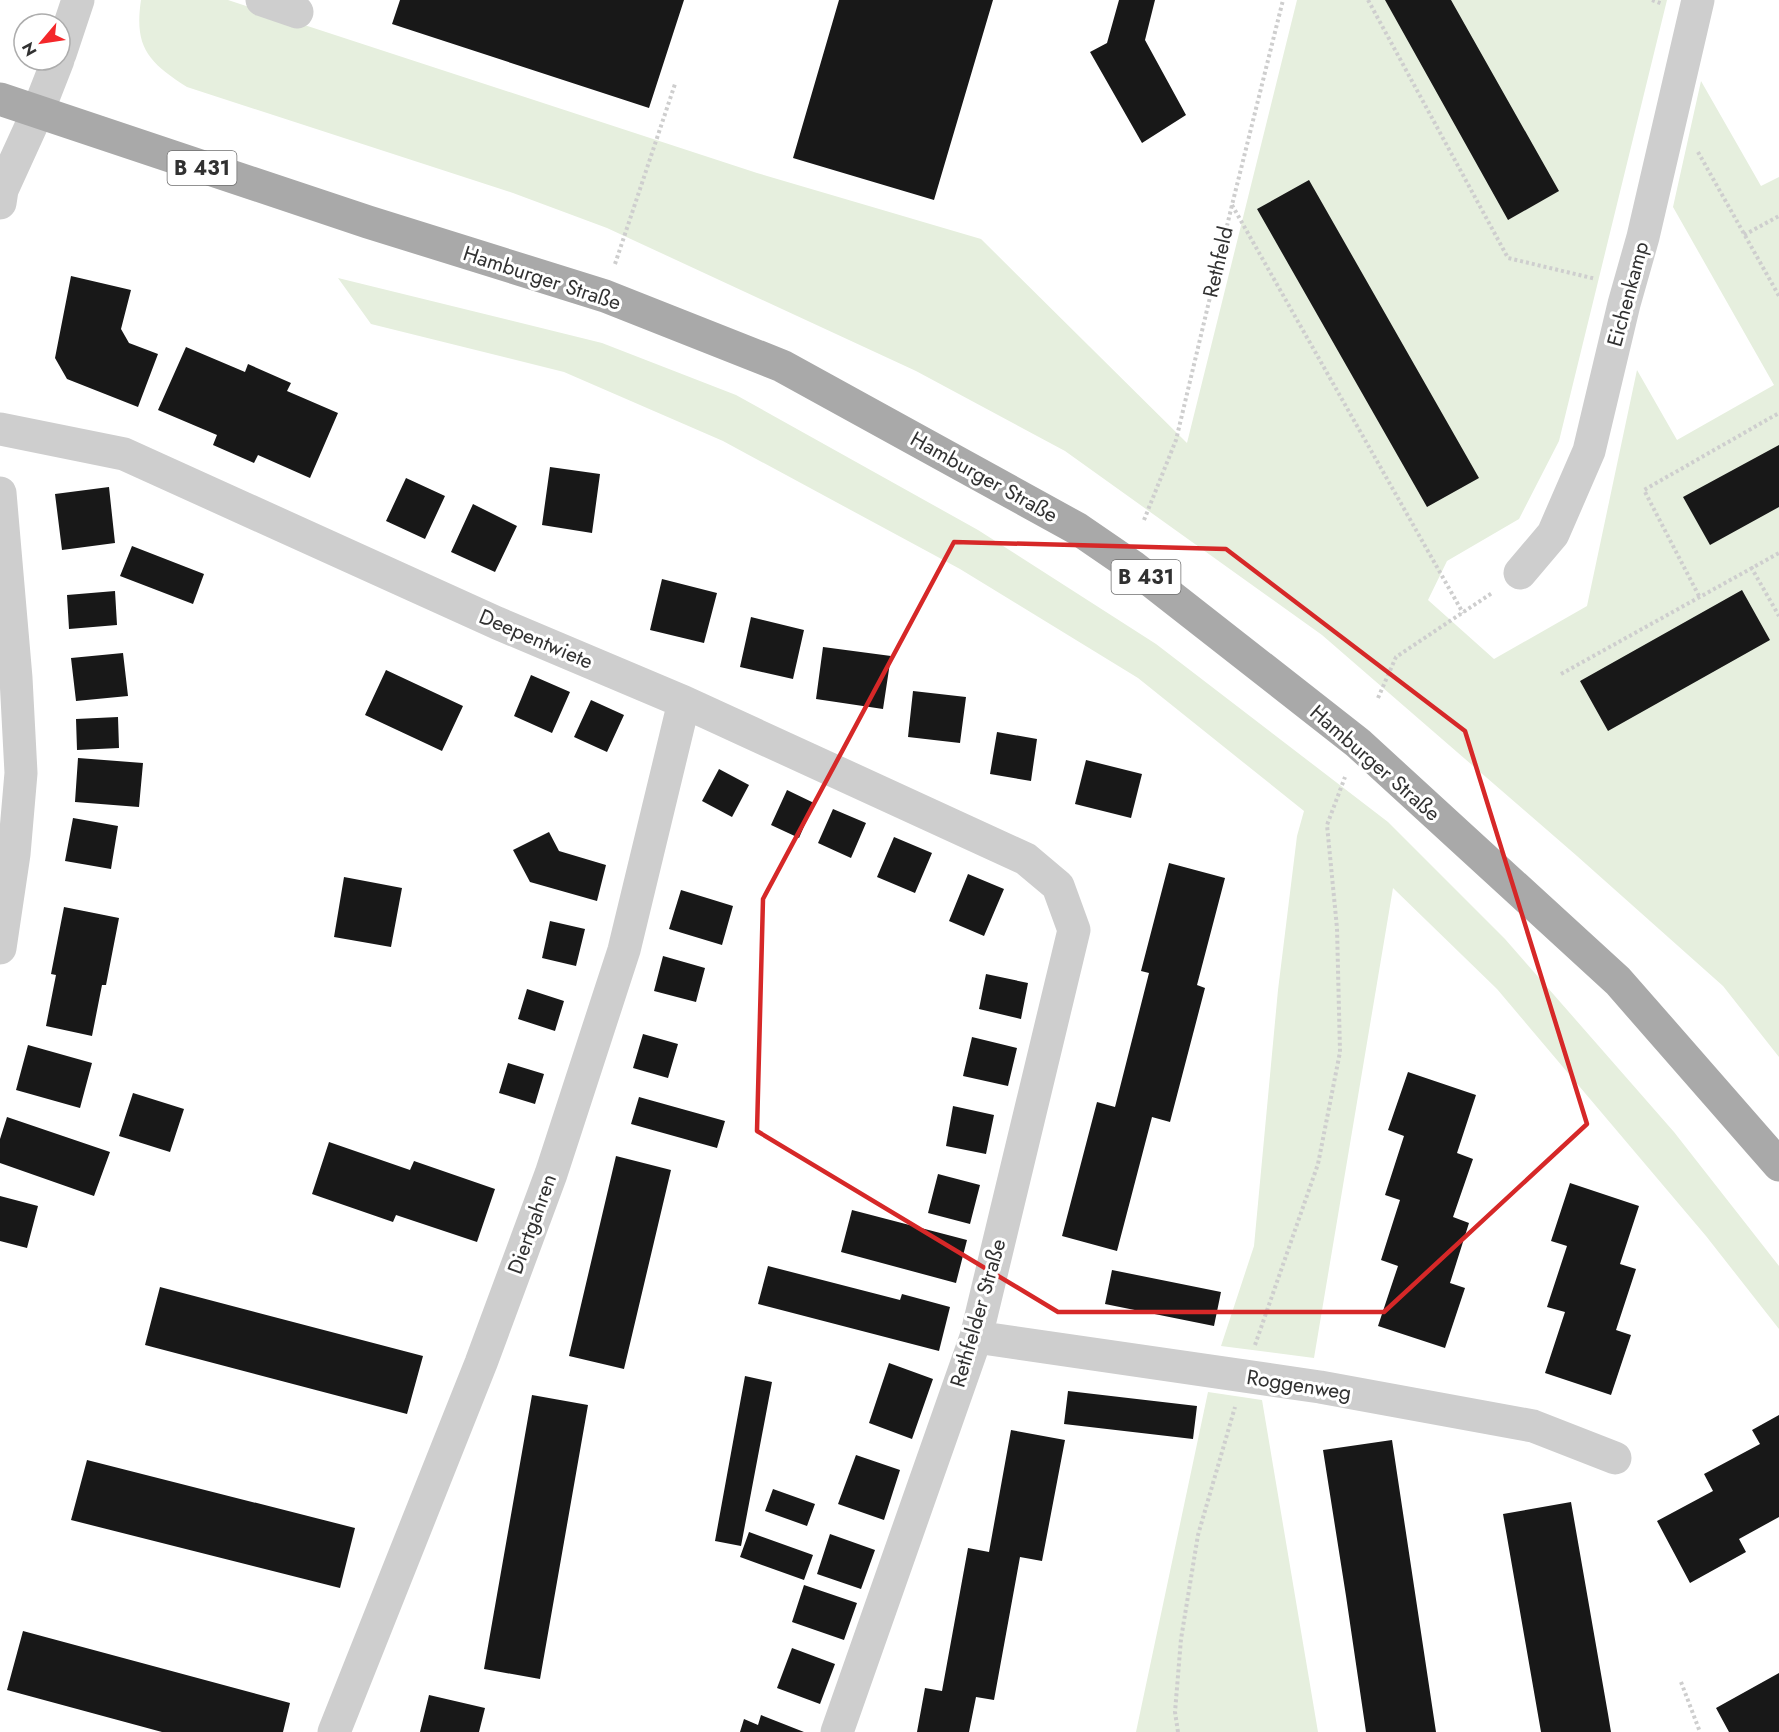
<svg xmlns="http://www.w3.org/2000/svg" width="1779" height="1732" viewBox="0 0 1779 1732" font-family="Jost,sans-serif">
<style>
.green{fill:#e6efde}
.building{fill:#181818}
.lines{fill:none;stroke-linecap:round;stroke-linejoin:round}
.path{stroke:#cecece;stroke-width:4;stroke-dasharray:3 3;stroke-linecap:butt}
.minor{stroke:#cecece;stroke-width:33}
.major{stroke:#a9a9a9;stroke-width:33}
.marked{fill:none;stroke:#d62828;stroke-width:4.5;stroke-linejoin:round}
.labels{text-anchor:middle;stroke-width:6;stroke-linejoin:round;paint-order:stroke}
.shield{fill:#fff;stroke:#6f6f6f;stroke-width:1.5}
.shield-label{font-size:20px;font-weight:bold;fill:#313131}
.street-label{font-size:21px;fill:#313131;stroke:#fff}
</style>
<rect width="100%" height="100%" fill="#fff"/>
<path class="green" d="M141 0H228L757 173 981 239 1187 443 1297 0H1667L1559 441 1519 519 1447 561 1428 600 1494 659 1587 606 1637 370 1677 440 1774 385 1673 207 1701 81 1761 186 1779 177V1057L1723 986 1577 856 1322 635 1065 451 916 371 607 228 513 193 187 87C148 62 134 47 141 0Z
M338 278 602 343 736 395 978 530 1156 644 1388 822 1505 939 1674 1132 1779 1266V1329L1706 1236 1497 989 1393 888 1314 1358 1221 1346 1254 1246 1278 990 1297 836 1304 811 1138 678 960 569 723 441 564 372 371 324Z
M1208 1392 1262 1400 1318 1732H1136Z"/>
<path class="building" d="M400 0H684L649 108 392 24Z
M839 0H993L934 200 793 158Z
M1119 0H1155L1145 40 1186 115 1142 143 1090 52 1107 43Z
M1385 0H1451L1559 191 1508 220Z
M1309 180 1479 478 1427 507 1257 209Z
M71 276 131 290 121 329 129 343 158 354 138 407 67 379 55 358Z
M186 347 245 372 248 364 291 383 287 391 338 413 310 478 258 455 254 463 213 445 217 435 158 410Z
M1779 445V507L1710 545 1683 497Z
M550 467 600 474 592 533 542 525Z
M406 478 445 496 425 539 386 521Z
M109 487 115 543 62 550 55 494Z
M473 504 517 526 495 572 451 552Z
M132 546 204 574 193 604 120 576Z
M662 579 717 593 704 643 650 630Z
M1742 590 1770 640 1608 731 1580 681Z
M115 591 117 625 69 629 67 595Z
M751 617 804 630 793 679 740 667Z
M823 647 891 656 883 709 816 699Z
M123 653 128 696 76 701 71 658Z
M386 670 463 706 442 751 365 715Z
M531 675 570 692 552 733 514 716Z
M913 691 966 697 960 743 908 737Z
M591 700 624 715 607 752 574 737Z
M118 717 119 748 77 750 76 719Z
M997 732 1037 739 1031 781 990 774Z
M78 758 143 763 139 807 75 802Z
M1086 760 1142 774 1131 818 1075 804Z
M719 769 749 785 732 817 702 801Z
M787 790 814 803 799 838 771 825Z
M833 809 866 823 851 858 818 843Z
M73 818 118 826 111 869 65 861Z
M549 832 559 851 606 865 597 901 530 882 513 850Z
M894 837 932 853 915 893 877 877Z
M1169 863 1225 878 1197 985 1205 988 1170 1122 1152 1117 1117 1251 1062 1236 1097 1102 1115 1107 1149 973 1141 971Z
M968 874 1004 889 984 936 949 921Z
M344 877 402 888 391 947 334 937Z
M681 890 733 906 722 945 669 929Z
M64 907 119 918 106 985H102L92 1036 46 1026 56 975 51 974Z
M550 921 585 929 576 966 542 958Z
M663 956 705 968 696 1002 654 991Z
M986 974 1028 983 1021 1019 979 1009Z
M527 989 564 1001 555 1031 518 1019Z
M643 1034 678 1044 668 1078 633 1068Z
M972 1037 1017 1048 1008 1086 963 1076Z
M28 1045 92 1063 80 1108 16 1090Z
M508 1063 544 1074 535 1104 499 1093Z
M1408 1072 1476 1095 1457 1153 1473 1159 1453 1217 1469 1223 1450 1283 1465 1288 1445 1348 1378 1326 1398 1266 1381 1260 1400 1200 1385 1195 1404 1136 1388 1130Z
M133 1093 184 1109 170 1152 119 1136Z
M639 1097 725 1121 717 1148 631 1124Z
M953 1106 994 1115 986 1154 946 1146Z
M7 1117 110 1152 94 1196 0 1163V1139Z
M329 1142 410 1170 414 1161 495 1189 477 1242 396 1215 393 1222 312 1194Z
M616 1156 671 1170 624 1369 569 1356Z
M938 1174 980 1185 970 1224 928 1213Z
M1570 1183 1639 1206 1620 1264 1636 1269 1616 1330 1631 1335 1611 1395 1545 1373 1565 1312 1547 1307 1567 1246 1551 1241Z
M0 1196 38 1206 27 1248 0 1241Z
M852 1210 967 1240 956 1283 841 1252Z
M768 1266 900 1300 902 1294 950 1307 939 1351 758 1304Z
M1112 1270 1221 1292 1214 1326 1105 1304Z
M160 1287 423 1356 407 1414 145 1345Z
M889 1363 933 1379 912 1439 869 1423Z
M745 1376 772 1382 741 1546 715 1541Z
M1068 1391 1197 1406 1193 1439 1064 1424Z
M532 1395 588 1405 540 1679 484 1669Z
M1779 1415V1517L1739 1539 1746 1552 1690 1583 1657 1521 1713 1491 1704 1474 1760 1444 1752 1430Z
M1011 1430 1065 1440 1042 1561 1020 1557 994 1700 976 1697 969 1732H917L925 1688 942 1691 968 1548 989 1552Z
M1392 1440 1436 1732H1366L1346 1596 1323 1450Z
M856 1455 900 1470 884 1520 838 1504Z
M87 1460 355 1528 340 1588 71 1520Z
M773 1489 815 1504 807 1526 765 1511Z
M1571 1502 1608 1714 1611 1732H1541L1503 1514Z
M749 1532 813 1555 804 1580 740 1557Z
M830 1534 875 1550 861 1589 817 1574Z
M804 1585 857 1603 844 1640 792 1622Z
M23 1631 290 1703 283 1732H162L7 1690Z
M792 1648 835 1664 820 1704 777 1688Z
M1779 1673V1732H1729L1716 1708Z
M429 1695 485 1708 479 1732H420Z
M761 1715 804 1732H740L744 1719 758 1725Z"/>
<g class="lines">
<path class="path" d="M1368 0 1508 258 1596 279
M1652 0 1663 4
M1698 152 1779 296
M1232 205 1463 613
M1744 235 1779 216
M615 264 675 84
M1144 520 1176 440 1232 205 1283 0
M1751 567 1779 616
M1699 596 1644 490 1779 413
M1561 674 1779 553
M1378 698 1396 657 1492 593
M1255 1345 1318 1164 1340 1052 1337 928 1327 825 1345 777
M1681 1682 1700 1732
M1178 1732 1175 1712 1181 1639 1198 1535 1235 1407"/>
<path class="minor" d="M262 0 297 12
M60 54 78 0
M0 203 2 190 38 111 58 60
M0 429 124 454 497 623 684 702 1026 859 1058 886 1074 930 976 1337 837 1732
M0 493 16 678 21 773 14 854 0 948
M1520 573 1553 534 1589 451 1624 304 1643 237 1698 0
M976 1337 1320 1387 1533 1426 1615 1458
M334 1732 481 1363 551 1174 624 950 684 702"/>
<path class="major" d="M0 99 368 222 605 296 782 366 1078 529 1132 566 1358 743 1618 981 1779 1165"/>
</g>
<path class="marked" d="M954 542 1226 549 1465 731 1587 1124 1384 1312H1058L757 1131 763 899Z"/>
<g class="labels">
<g class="shield">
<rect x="167.5" y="151" width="69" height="34" rx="4.5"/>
<rect x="1111.5" y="560" width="69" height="34" rx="4.5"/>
</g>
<g class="shield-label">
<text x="202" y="175">B 431</text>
<text x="1146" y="584">B 431</text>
</g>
<g class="street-label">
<text transform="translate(1218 262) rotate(-77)" y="7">Rethfeld</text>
<text transform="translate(542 278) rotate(18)" y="7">Hamburger Straße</text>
<text transform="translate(1628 294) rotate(-75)" y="7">Eichenkamp</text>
<text transform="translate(984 477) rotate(29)" y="7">Hamburger Straße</text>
<text transform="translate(536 639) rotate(23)" y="7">Deepentwiete</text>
<text transform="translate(1375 763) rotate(41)" y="7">Hamburger Straße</text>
<text transform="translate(532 1224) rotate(-70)" y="7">Diertgahren</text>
<text transform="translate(978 1313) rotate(-74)" y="7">Rethfelder Straße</text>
<text transform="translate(1299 1385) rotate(9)" y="7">Roggenweg</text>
</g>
</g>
<g transform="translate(42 42) rotate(241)"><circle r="28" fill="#ffffff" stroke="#adadad" stroke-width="1.5"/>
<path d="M0-4.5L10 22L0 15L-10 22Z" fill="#f4272a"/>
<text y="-9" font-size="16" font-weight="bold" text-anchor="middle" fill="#313131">N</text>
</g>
</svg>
